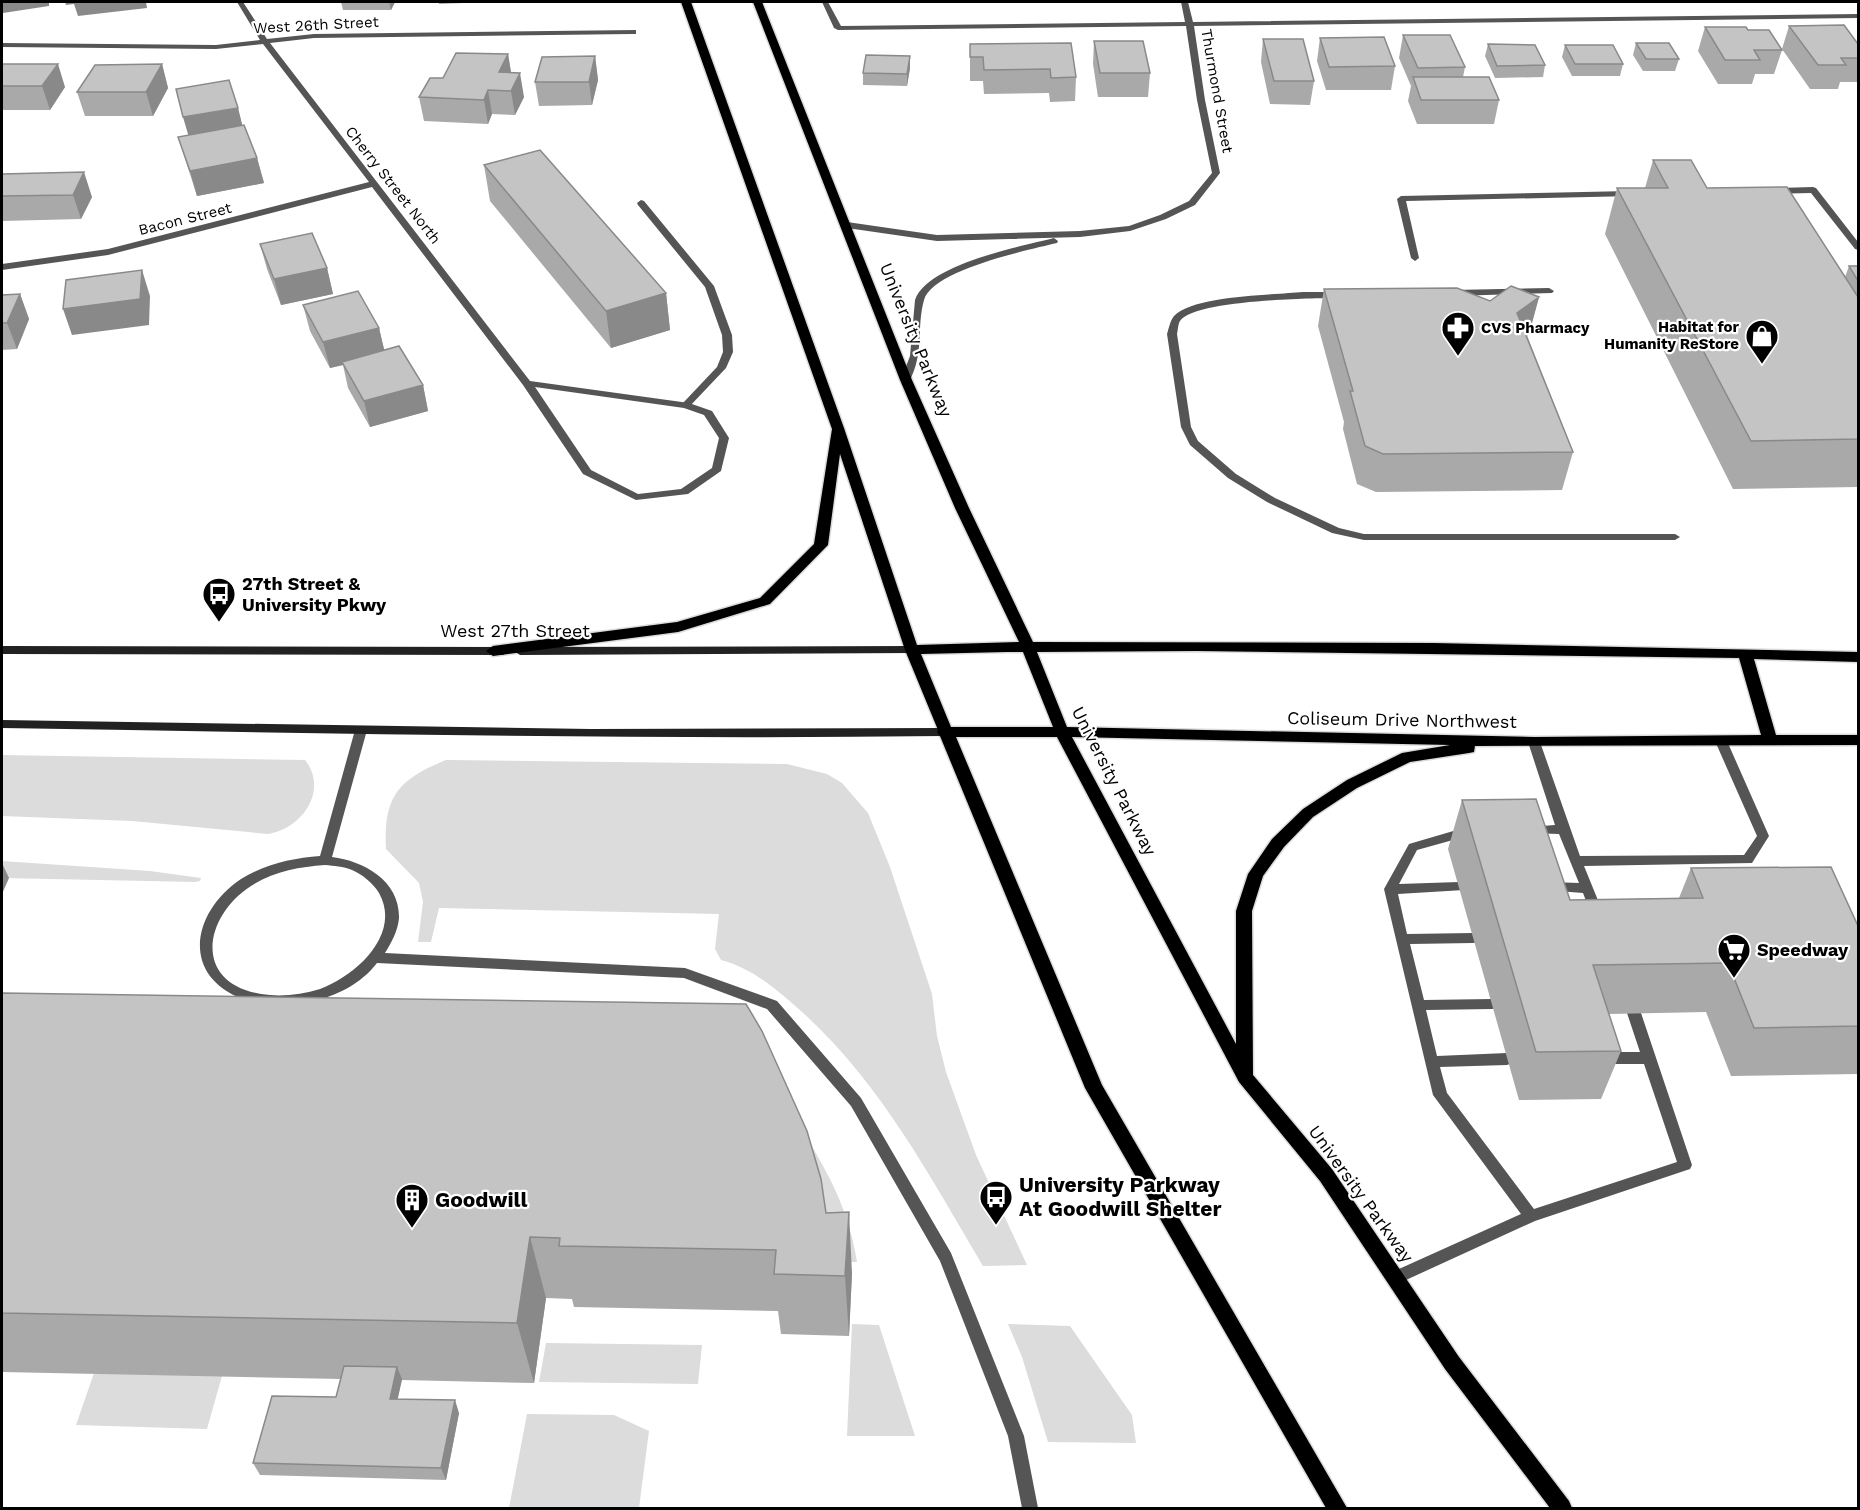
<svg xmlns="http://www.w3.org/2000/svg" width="1860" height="1510" viewBox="0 0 1860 1510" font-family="'Work Sans',sans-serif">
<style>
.green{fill:#dcdcdc}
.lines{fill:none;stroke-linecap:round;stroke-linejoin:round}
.primary-casing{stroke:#dbdbdb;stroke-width:3}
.lane{fill:#555;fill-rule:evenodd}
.street{fill:#555;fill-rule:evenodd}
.secondary{fill:#222;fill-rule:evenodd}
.primary{fill:#000;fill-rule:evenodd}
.wall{fill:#a9a9a9}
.shaded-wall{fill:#898989}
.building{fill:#c4c4c4;stroke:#898989;stroke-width:1.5}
.labels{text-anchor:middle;stroke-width:4.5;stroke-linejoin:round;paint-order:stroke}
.far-street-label{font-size:15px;fill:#000;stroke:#fff}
.far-poi-label{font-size:15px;font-weight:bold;fill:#000;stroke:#fff;text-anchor:end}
.street-label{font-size:18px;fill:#000;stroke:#fff}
.poi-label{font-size:18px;font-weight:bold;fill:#000;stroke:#fff;text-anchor:start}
.near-poi-label{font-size:21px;font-weight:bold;fill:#000;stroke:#fff;text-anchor:start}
</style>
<rect width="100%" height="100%" fill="#fff"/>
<path class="green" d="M2 755 305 760C329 790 302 829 268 834L132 821 2 816Z
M446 760 787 764 827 774 842 783 868 813 890 867 932 994 937 1036 946 1072 976 1155 1027 1265 983 1266C929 1175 880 1082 801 1011 776 989 754 969 721 960L715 949 719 914 439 908 431 942H418L423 902 419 883 386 849C383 796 399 779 446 760Z
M2 861 150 871 201 878 200 881 195 882 2 878Z
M802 1130C829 1174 849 1210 857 1262H833Z
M852 1324 879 1325 915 1436H847Z
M1008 1324 1070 1326 1132 1415 1136 1443 1048 1442 1022 1357Z
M546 1343 702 1345 698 1384 539 1382Z
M94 1373 222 1376 207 1429 76 1425Z
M527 1414 614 1415 649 1431 639 1508H509Z"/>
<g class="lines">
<g class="primary-casing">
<path id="primary" d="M681 2H691L844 428 917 645 1019 642 955 508 900 380 753 2H762L912 380 969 508 1033 642 1434 643 1858 652V662L1754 659 1776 735H1858V745L1475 746 1474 752 1469 753 1410 762 1357 788 1313 817 1284 847 1263 876 1252 911 1253 1075 1332 1169 1459 1357 1569 1501 1572 1508H1550L1445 1369 1320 1181 1239 1082 1057 737H956L1102 1085 1347 1508H1326L1085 1088 940 736 937 732 938 730 905 650 840 454 828 545 770 604 678 632 493 656 486 651 493 646 677 622 760 598 814 544 832 429ZM1197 651 1739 658 1761 735 1534 737 1067 727 1037 652ZM1007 652H1023L1053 727H951L921 654ZM1072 737 1450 745 1402 753 1347 780 1303 809 1272 839 1248 874 1236 911V1044Z"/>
</g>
<path class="lane" d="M1813 187 1816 188 1858 242V250L1855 249 1811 193 1773 194 1769 191 1773 188Z
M1630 191 1633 192V196L1406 201 1419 258 1415 261 1411 258 1397 199 1401 196Z
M641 200 644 201 714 286 732 335 733 352 726 368 689 407 686 408 681 405 683 403 717 367 723 352 722 335 705 287 638 205 637 203Z
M1549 288 1554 291 1552 293 1453 296 1448 293 1453 290Z
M1303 292H1339L1344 295 1339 298C1312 298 1194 300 1180 321 1178 324 1178 330 1177 334L1191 427 1198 441 1236 474 1275 498 1339 528 1364 534H1675L1680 537 1675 540H1364L1332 533 1267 502 1228 478 1190 445 1181 427 1167 334C1169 328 1170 321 1174 316 1194 295 1273 295 1303 292Z
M361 726 367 730 332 857C364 861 400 881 399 918 398 931 391 943 385 953L685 968 777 1001 861 1098 951 1253 1024 1436 1038 1508H1022L1008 1436 940 1261 851 1106 767 1009 684 978 377 963C361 984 336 996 311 1002 288 1008 265 1008 243 999 180 975 192 912 241 879 265 864 293 858 320 856L355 730ZM325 865C334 866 343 866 352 870 363 875 373 883 379 893 402 934 356 976 320 989 301 995 280 997 261 994 193 983 203 917 251 886 274 871 299 867 325 865Z
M1721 737 1727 741 1769 836 1752 863 1584 866 1604 915 1603 919H1593L1583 893 1545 890 1544 887 1545 884 1550 882 1579 883 1559 834 1528 833 1526 830 1528 827 1555 825 1528 742 1530 739 1534 738 1540 742 1580 856 1744 855 1757 836 1715 741Z
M1467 827 1471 829 1473 832 1471 835 1417 850 1399 884 1459 882 1464 884 1465 887 1464 890 1398 894 1407 934 1473 933 1478 934 1480 938 1478 942 1473 943 1410 944 1424 1000 1492 999 1497 1000 1499 1004 1497 1008 1492 1009 1426 1010 1437 1056 1507 1053 1512 1055 1514 1059 1512 1063 1507 1065 1440 1067 1447 1093 1534 1209 1677 1162 1644 1064H1602L1597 1062 1595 1058 1597 1054 1602 1052H1640L1627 1013 1629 1009 1634 1008 1639 1009 1641 1013 1692 1165 1690 1169 1535 1221 1395 1285 1390 1283 1387 1278 1390 1273 1521 1214 1433 1095 1384 889 1409 844Z"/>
<path class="street" d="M237 2H243L267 39 314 34 636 30V34H633L314 38 270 43 530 381 689 403 712 411 729 438 721 471 688 494 636 500 583 474 523 385 372 187 108 255 2 270V264L108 249 369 182 263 44 216 49 2 47V43L216 45 260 40ZM535 387 684 408 704 415 719 438 712 468 681 489 638 494 591 470Z
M822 2H828L841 26 1185 22 1181 2H1188L1193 22 1858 14V18L1194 26 1205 100 1220 173 1195 205 1166 219 1130 231 1080 237 937 241 847 228 843 225 847 222 937 235 1080 231 1129 226 1160 215 1189 201 1212 173 1197 100 1186 26 838 30 834 28Z
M1054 238 1058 241 1057 243C1028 250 932 270 924 300 916 329 925 352 909 382H903L901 380 910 356 915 300C928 264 1019 247 1054 238Z"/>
<path class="secondary" d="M2 646 503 647 509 651 503 655 2 654Z
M912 646 918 650 916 653 520 655 514 651 520 647Z
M2 720 591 729 944 728 950 732 944 736C630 740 316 733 2 728Z"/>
<use href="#primary" class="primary"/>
</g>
<path class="wall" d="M341 2H395L391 10H343Z
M439 2H489L439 4Z
M1789 26 1858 44V82H1840L1838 89H1810L1782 49Z
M1705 27 1782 50 1774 74H1755L1752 84H1718L1698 51Z
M1403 35 1465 67 1463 77 1499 100 1494 124H1417L1408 101 1411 86 1399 58Z
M1320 38 1395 66 1391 90H1326L1317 61Z
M1263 39 1314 81 1310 105 1270 104 1261 62Z
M1094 41 1150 73 1148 97H1098L1093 64Z
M1636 43 1679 59 1675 71H1643L1633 55Z
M970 44 1076 77 1075 101 1050 102 1049 93 984 94 983 81H970Z
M1488 44 1545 65 1543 77 1495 78 1485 56Z
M1565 45 1623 64 1620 76H1572L1562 57Z
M508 54 511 73 524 97 515 115 492 114 488 124 424 121 419 97 443 78Z
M595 56 598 80 592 105 539 106 535 82Z
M910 56V68L907 86 863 85V73Z
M2 64 65 87 50 110H2Z
M162 64 168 88 153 116H85L77 92Z
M238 108 242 125 257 158 264 183 197 196 178 137 188 135Z
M1653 160 1707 188 1845 277 1849 266H1858V487L1733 489 1605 234 1617 188H1645Z
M484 165 666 293 670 330 611 348 490 201Z
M2 174 92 197 81 219 2 221Z
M260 244 327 268 333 294 281 305 267 269Z
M1324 289 1490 301 1539 297 1529 334 1527 336 1573 452 1562 490 1376 492 1357 484 1343 429 1344 422 1318 326Z
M20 294 29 319 17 349 2 350V295Z
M303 305 379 328 384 350 423 385 428 411 370 427 348 388 343 365 330 368 310 331Z
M1462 800 1570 900 1679 898 1691 868 1858 926V1074L1731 1076 1706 1012 1609 1014 1621 1051 1601 1099 1519 1100 1448 849Z
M2 993 826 1213 852 1273 849 1336 781 1334 778 1311 574 1307 572 1299 546 1298 534 1383 402 1380 397 1400 459 1413 446 1480 260 1475 253 1463 336 1397 341 1379 2 1372Z"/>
<path class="shaded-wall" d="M2 2H49V6L3 13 2 8Z
M65 2H146L147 8 78 16 74 4 66 5Z
M389 2H395L391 10Z
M508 54 512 78 499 72Z
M595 56 598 80 592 105 589 82Z
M910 56V68L907 86V74Z
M58 64 65 87 50 110 42 86Z
M162 64 168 88 153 116 146 92Z
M520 73 524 97 515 115 511 91Z
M488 90 492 114 488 124 484 100Z
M238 108 244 132 190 141 183 117Z
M257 158 264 183 197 196 190 171Z
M84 172 92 197 81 219 73 195Z
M327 268 333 294 281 305 274 279Z
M142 270 150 296 149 325 72 335 63 309Z
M666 293 670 330 611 348 606 311Z
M20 294 29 319 17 349 7 323Z
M1539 297 1529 334 1508 350 1517 313Z
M379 328 385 353 342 362 343 365 330 368 323 342Z
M423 385 428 411 370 427 364 401Z
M2 863 9 878 2 894Z
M849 1212 852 1273 849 1336 845 1276Z
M530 1237 546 1298 534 1383 517 1323Z
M397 1367 402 1379 395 1412 390 1399Z
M455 1400 459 1413 446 1480 441 1468Z"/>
<path class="building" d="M1844 25 1858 44V58H1841L1846 65H1818L1789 26Z
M1705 27H1746L1748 30H1769L1782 50H1754L1760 60H1725Z
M1403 35H1450L1465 67 1418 68Z
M1384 37 1395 66 1329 67 1320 38Z
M1263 39H1303L1314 81H1274Z
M1094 41H1143L1150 73H1100Z
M1071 43 1076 77 1051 78 1050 69 984 70 983 57H970V44Z
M1636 43H1669L1679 59H1646Z
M1488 44 1535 45 1545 65 1497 66Z
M1565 45H1613L1623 64H1575Z
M456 53 508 54 499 72 520 73 511 91 488 90 484 100 419 97 430 78H443Z
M866 55 910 56 907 74 863 73Z
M595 56 589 82H535L542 57Z
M2 64H58L42 86H2Z
M162 64 146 92H77L95 65Z
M1413 77H1489L1499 100H1421Z
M229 80 238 108 183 117 176 89Z
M244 125 257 158 190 171 178 137Z
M540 150 666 293 606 311 484 165Z
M1653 160H1691L1707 188 1787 187 1858 297V439L1751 441 1617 188H1668Z
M84 172 73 195 2 196V174Z
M312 233 327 268 274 279 260 244Z
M1849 266H1858V281Z
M142 270 140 299 63 309 66 280Z
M1511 286 1539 297 1517 313 1573 452 1383 454 1365 446 1350 391H1353L1324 289 1457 288 1490 301Z
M358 291 379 328 323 342 303 305Z
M20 294 7 323H2V295Z
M399 346 423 385 364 401 342 362Z
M1536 799 1570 900 1703 898 1691 868 1831 867 1858 926V1026L1754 1028 1728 963 1593 965 1621 1051 1536 1052 1462 800Z
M2 993 746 1004 762 1031 807 1131 821 1179 826 1213 849 1212 845 1276 774 1274 776 1250 559 1246 560 1238 530 1237 517 1323 2 1313Z
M344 1366 397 1367 390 1399 455 1400 441 1468 253 1463 272 1396 336 1397Z"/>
<defs>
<g id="pharmacy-pin" transform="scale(1.725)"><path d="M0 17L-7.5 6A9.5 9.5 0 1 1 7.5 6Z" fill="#000" stroke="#fff"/><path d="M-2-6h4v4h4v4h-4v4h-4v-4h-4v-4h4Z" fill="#fff"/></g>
<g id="shop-pin" transform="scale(1.725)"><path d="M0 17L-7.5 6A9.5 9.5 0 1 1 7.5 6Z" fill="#000" stroke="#fff"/><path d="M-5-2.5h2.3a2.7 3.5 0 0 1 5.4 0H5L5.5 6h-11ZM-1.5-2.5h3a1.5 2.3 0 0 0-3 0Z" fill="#fff"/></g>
<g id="bus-pin" transform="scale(1.725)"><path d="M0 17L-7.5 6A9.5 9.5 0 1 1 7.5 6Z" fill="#000" stroke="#fff"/><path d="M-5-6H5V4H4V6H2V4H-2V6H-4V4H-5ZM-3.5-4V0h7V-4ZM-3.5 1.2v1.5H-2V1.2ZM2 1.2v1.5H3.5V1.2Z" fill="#fff"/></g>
<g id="supermarket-pin" transform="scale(1.725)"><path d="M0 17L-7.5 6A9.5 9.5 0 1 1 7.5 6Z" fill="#000" stroke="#fff"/><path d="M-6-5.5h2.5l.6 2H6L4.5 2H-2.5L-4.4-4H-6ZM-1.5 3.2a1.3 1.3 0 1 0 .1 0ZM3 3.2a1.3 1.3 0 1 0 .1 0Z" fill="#fff"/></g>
<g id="building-pin" transform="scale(1.725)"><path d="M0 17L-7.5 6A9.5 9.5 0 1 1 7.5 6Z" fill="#000" stroke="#fff"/><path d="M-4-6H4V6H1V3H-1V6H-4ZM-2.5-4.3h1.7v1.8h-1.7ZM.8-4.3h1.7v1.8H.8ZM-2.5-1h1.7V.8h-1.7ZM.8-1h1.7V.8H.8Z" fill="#fff"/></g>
</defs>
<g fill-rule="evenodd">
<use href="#pharmacy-pin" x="1458" y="328"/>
<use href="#shop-pin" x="1762" y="336"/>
<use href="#bus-pin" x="219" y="594"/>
<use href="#supermarket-pin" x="1734" y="950"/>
<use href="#bus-pin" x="996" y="1197"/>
<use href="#building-pin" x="412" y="1200"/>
</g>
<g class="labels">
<g class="far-street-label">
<text transform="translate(316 25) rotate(-3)" y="5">West 26th Street</text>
<text transform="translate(1217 91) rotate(80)" y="5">Thurmond Street</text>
<text transform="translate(393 185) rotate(52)" y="5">Cherry Street North</text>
<text transform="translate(185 219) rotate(-14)" y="5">Bacon Street</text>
</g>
<g class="far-poi-label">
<text x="1739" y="332">Habitat for<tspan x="1739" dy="17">Humanity ReStore</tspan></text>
<text x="1481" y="333" text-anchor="start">CVS Pharmacy</text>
</g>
<g class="street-label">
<text transform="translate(916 340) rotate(68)" y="6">University Parkway</text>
<text x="515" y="637">West 27th Street</text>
<text transform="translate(1402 720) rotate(1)" y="6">Coliseum Drive Northwest</text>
<text transform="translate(1114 781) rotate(63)" y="6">University Parkway</text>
<text transform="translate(1361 1194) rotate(54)" y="6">University Parkway</text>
</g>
<g class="poi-label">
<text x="242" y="590">27th Street &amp;<tspan x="242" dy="21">University Pkwy</tspan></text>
<text x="1757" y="956">Speedway</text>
</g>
<g class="near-poi-label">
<text x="1019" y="1192">University Parkway<tspan x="1019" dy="24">At Goodwill Shelter</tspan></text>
<text x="435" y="1207">Goodwill</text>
</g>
</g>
<rect width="1860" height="1510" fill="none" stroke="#000000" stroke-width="6"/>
</svg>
